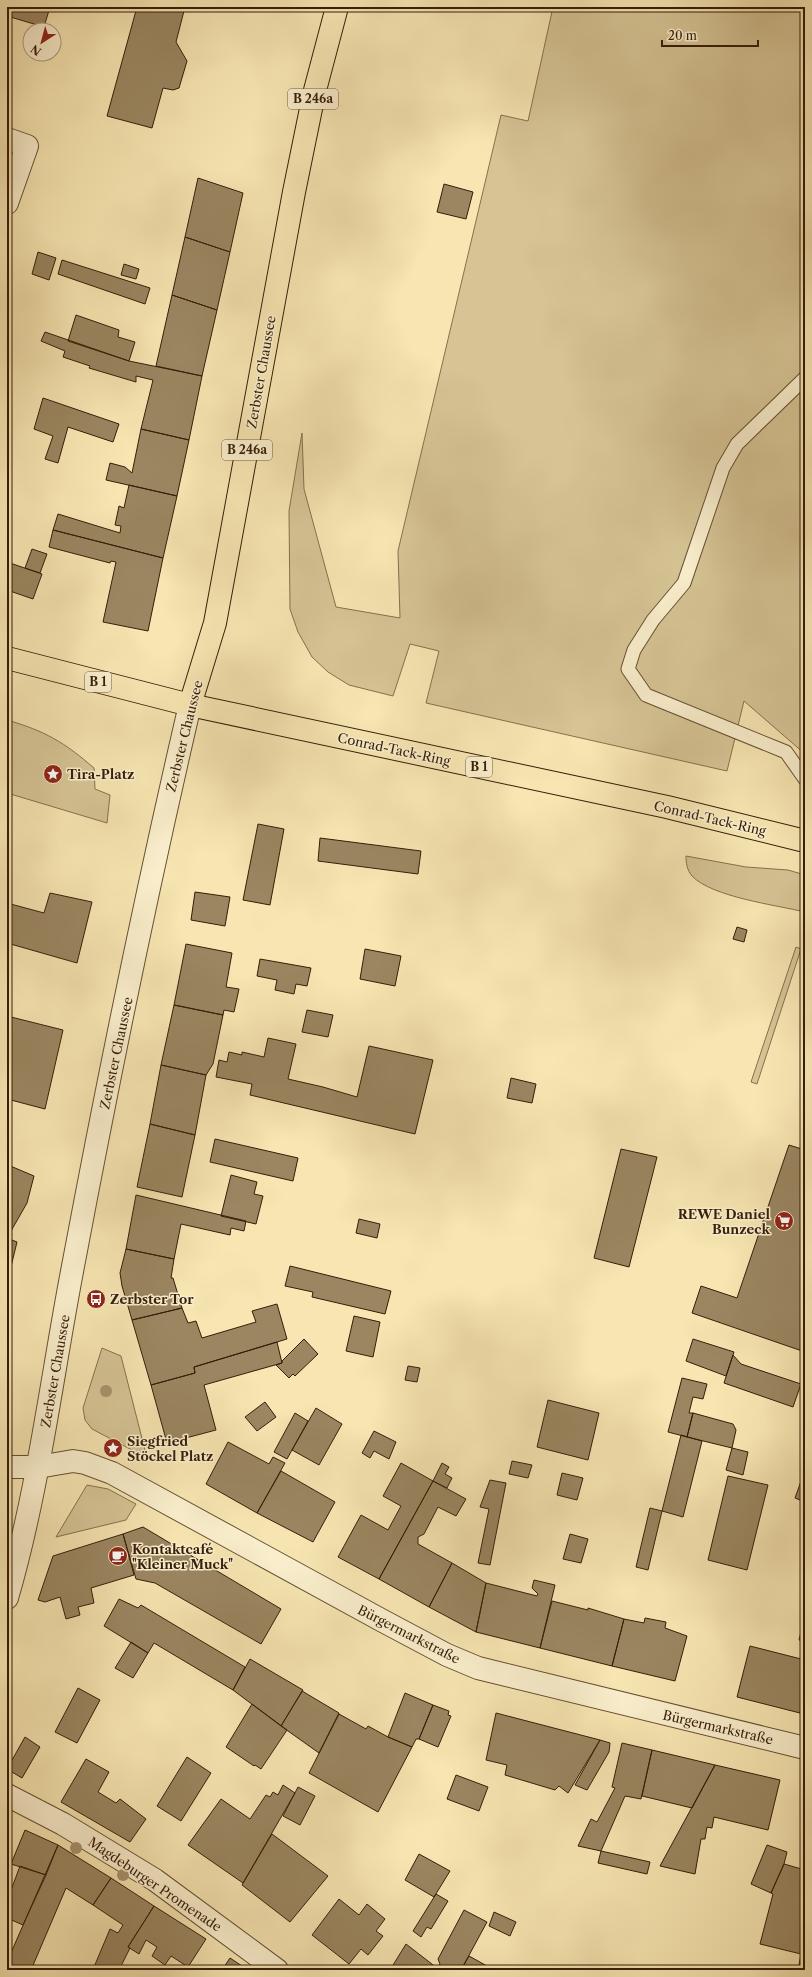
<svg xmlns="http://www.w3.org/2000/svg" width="812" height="1977" viewBox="0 0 812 1977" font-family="'Libre Caslon Text',serif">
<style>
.green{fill:#d6c495;stroke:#86704f}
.building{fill:#9a8661;stroke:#351d09}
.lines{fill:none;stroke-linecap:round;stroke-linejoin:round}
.service-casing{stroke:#664f33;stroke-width:15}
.minor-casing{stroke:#664f33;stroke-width:24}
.tertiary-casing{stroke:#664f33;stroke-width:24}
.primary-casing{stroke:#351d09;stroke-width:24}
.service{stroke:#faefcd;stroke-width:13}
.minor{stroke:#faefcd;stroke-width:22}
.tertiary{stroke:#faefcd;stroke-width:22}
.primary{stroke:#f7e6b2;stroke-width:22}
.tree{fill:#a7936c}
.labels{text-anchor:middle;stroke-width:3;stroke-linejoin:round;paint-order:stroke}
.shield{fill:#faefcd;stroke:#705c44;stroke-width:1}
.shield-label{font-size:12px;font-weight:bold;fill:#351d09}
.street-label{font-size:13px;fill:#351d09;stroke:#faefcd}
.poi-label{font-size:13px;font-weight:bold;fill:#351d09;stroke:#faefcd;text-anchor:start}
</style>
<rect width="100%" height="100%" fill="#f7e6b2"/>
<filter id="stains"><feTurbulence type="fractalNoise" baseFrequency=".005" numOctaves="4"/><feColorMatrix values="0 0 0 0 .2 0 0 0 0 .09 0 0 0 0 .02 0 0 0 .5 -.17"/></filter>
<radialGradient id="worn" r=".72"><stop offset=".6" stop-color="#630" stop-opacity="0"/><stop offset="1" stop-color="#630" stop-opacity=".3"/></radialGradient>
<path class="green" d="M553 7H805V754L744 701 727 771 426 703 439 651 410 644 393 696 349 685 328 672 312 657 298 632 290 609 289 511 302 433 304 489 336 607 400 618 398 551 501 115 528 121Z
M7 720C45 731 64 742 94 768L95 789 110 795 107 823 7 793Z
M686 856 746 867 788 870 805 875V912C776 905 712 897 692 876 687 870 686 863 686 856Z
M796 947 801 949 757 1084 751 1082Z
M102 1348 121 1356 147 1458 92 1429 85 1420 83 1408Z
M87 1485 108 1489 136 1504 126 1520 56 1537Z"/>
<path class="building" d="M7 7H50L44 27 7 16Z
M137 7H185L176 42 187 61 179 88 173 90 163 88 152 128 107 116Z
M198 178 243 193 230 252 185 237Z
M444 184 473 192 466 219 437 212Z
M185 237 230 252 217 310 172 295Z
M38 252 56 258 49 280 32 274Z
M62 260 150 288 145 304 58 274Z
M124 264 139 269 136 279 121 275Z
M172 295 217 310 202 376 156 366Z
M76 315 119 330 118 337 135 342 129 361 68 341Z
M45 332 129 361 202 376 189 440 141 429 153 380 136 376V382L89 368 90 366 63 357 65 351 41 341Z
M43 398 119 424 113 442 68 427 58 463 45 459 53 436 34 429Z
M141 429 189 440 177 496 106 480 110 463 125 467 132 473Z
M129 485 177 496 163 558 53 530 58 514 120 533 121 526 115 525 119 506 124 508Z
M53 530 163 558 148 631 103 622 116 562 111 561 110 563 49 547Z
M32 549 47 554 40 573 25 568Z
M7 562 42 574 33 599 7 590Z
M258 824 284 829 270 905 243 900Z
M320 838 421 851 418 874 318 861Z
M195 892 230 897 225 926 191 920Z
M50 893 92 902 77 963 7 943V903L44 913Z
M737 927 747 930 744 942 733 939Z
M186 944 232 953 226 987 239 989 234 1012 224 1010 223 1015 174 1005Z
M365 949 401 956 395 986 360 979Z
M260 959 311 968 307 986 296 984 294 994 275 990 277 980 257 976Z
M174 1005 223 1015 213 1064 206 1075 161 1065Z
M307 1010 333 1015 328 1037 302 1032Z
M7 1016 63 1030 45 1109 7 1099Z
M268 1038 296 1044 288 1079 323 1087 357 1097 369 1046 433 1060 415 1134 250 1095 252 1084 216 1077 219 1060 227 1062 229 1052 242 1055V1052L264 1057Z
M161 1065 206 1075 195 1135 150 1124Z
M511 1078 536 1084 532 1103 507 1098Z
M150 1124 195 1135 182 1197 137 1187Z
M215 1139 298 1158 293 1181 210 1162Z
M789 1145 805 1150V1352L692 1313 701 1286 737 1298Z
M621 1149 657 1157 629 1267 594 1258Z
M8 1165 34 1176 27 1203 11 1231 7 1229Z
M231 1175 257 1182 254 1194 263 1196 256 1224 221 1216Z
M136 1195 246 1221 244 1231 231 1228 230 1235 181 1224 174 1259 126 1249Z
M359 1219 380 1224 377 1238 356 1233Z
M7 1238 17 1242 7 1283Z
M126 1249 174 1259 171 1278H173L182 1308 132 1320 122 1286 120 1273Z
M290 1266 391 1291 385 1314 312 1297 313 1292 285 1286Z
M277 1304 287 1339 194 1367 195 1373 151 1385 132 1320 182 1308 188 1323 196 1321 202 1338 256 1322 252 1311Z
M354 1316 380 1322 373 1357 346 1351Z
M304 1339 318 1354 295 1376 293 1374 289 1378 276 1365 282 1363V1361Z
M693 1339 734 1352 726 1376 686 1361Z
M277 1342 282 1363 204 1385 216 1430 167 1443 151 1385 195 1373 194 1367Z
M733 1355 741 1364 801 1384 793 1407 724 1383Z
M408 1366 420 1368 417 1382 405 1380Z
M682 1378 707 1384 703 1399 693 1397 689 1413H693L687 1437 668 1432Z
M548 1400 599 1413 588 1460 537 1447Z
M265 1402 276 1417 257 1431 245 1417Z
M316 1408 342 1424 319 1465 292 1450Z
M295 1413 308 1421 287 1459 274 1452Z
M693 1413 733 1424 736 1430 732 1448 687 1437Z
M374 1431 396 1442 389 1459 374 1451 370 1458 362 1453Z
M681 1435 702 1441 683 1517 662 1511Z
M228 1442 269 1464 273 1457 285 1463 257 1513 206 1484Z
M732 1448 748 1452 743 1475 726 1470Z
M512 1461 532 1465 528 1478 509 1474Z
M401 1463 433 1481 379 1579 338 1557 361 1515 388 1530 401 1506 383 1496Z
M442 1463 449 1467 445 1474 452 1478 447 1488 433 1481Z
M805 1470V1502L795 1498Z
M281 1471 335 1502 313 1542 257 1513Z
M562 1473 583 1478 577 1500 557 1495Z
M728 1476 768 1485 747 1570 708 1560Z
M490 1480 506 1483 490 1565 478 1563 489 1509 480 1507Z
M433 1481 466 1499 456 1516 438 1507 424 1534 418 1537V1544L452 1563 429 1607 379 1579Z
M650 1508 662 1511 648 1570 636 1567Z
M143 1527 281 1609 261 1644 155 1583 136 1579 123 1534Z
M123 1534 134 1575 91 1588 94 1603 78 1607 80 1615 66 1619 60 1597 45 1602 38 1600 53 1556Z
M570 1534 588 1539 581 1563 563 1559Z
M452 1563 486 1583 476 1632 429 1607Z
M534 1580 555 1585 540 1648 476 1632 486 1583 537 1596 538 1594 532 1588Z
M119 1599 138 1608 141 1605 245 1667 233 1690 154 1643 148 1653 104 1626Z
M552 1601 588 1610V1608L624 1619 612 1666 540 1648Z
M805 1616V1641L799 1640Z
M645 1618 666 1622 665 1628 687 1636 675 1681 612 1666 624 1619 644 1623Z
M131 1642 148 1653 133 1678 115 1668Z
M750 1646 805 1660V1693L800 1713 737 1697Z
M250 1659 303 1690 281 1726 233 1690Z
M78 1688 100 1700 77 1743 55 1732Z
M302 1691 339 1713 319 1753 281 1726Z
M405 1693 433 1705 419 1739H416L412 1747 388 1737Z
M805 1693V1714L800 1713Z
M252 1704 287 1730 261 1769 255 1765 254 1766 226 1747Z
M433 1705 449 1711 448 1715 451 1716 438 1747 419 1739Z
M496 1713 600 1740 568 1793 559 1786 555 1790 505 1775 507 1765 486 1760Z
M339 1714 366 1729 368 1726 388 1737 412 1747 378 1812 309 1773Z
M25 1737 40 1747 22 1778 7 1769Z
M600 1740 610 1743 609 1752 587 1790 575 1785Z
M622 1743 652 1750 641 1799 625 1796 601 1851 578 1846 591 1819 597 1822 615 1788 612 1787Z
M652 1750 715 1765 692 1808 642 1796Z
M187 1757 211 1773 181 1821 157 1806Z
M86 1759 109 1772 98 1792 116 1803 120 1799 146 1819 130 1842 61 1802Z
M715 1765 780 1780 768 1830 714 1817 712 1828 707 1827 705 1839H701L695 1874 660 1866Z
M456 1775 488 1787 479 1811 447 1799Z
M283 1785 295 1793 243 1883 188 1845 221 1799 250 1819 266 1795 270 1797 273 1792 278 1795Z
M298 1787 315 1796 300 1825 283 1816Z
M25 1830 58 1845 46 1875 11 1864Z
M272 1834 328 1876 290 1922 242 1885Z
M58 1845 111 1878 93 1905 66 1888 31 1970H20L7 1964V1962Z
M767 1845 787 1852 784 1864 771 1893 751 1884Z
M601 1851 650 1862 647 1874 598 1863Z
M419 1854 450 1871 434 1897 405 1880Z
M784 1864 805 1870V1970H798L801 1954 760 1944 773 1894 771 1893Z
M20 1866 46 1875 23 1925 7 1918V1901Z
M111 1878 154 1906 128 1947 130 1948 119 1970H100L94 1967 110 1929 118 1933 123 1925 93 1905Z
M436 1894 448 1901 431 1929 427 1927 421 1937 413 1931Z
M339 1899 359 1915 367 1904 385 1919 376 1931 383 1936 368 1955 361 1949 349 1964 312 1935Z
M154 1906 206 1939 188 1967 171 1956 165 1965 152 1956 157 1947 146 1940 139 1954 128 1947Z
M464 1910 487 1922 461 1970H390L406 1944 437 1968 440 1964 438 1959Z
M494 1912 516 1922 510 1936 489 1926Z
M469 1956 487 1966 485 1970H461Z
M230 1958 248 1970H222Z"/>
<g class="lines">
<g class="service-casing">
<path id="service" d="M805 378 737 444 723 468 684 583 653 620 634 650 628 669 646 695 786 752 805 779"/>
</g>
<g class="minor-casing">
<path id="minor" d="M7 139 27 146 7 203
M7 1467H38L73 1461 85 1463 112 1473 383 1621 447 1655 478 1668 805 1748
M7 1795 63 1824 155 1880 277 1970"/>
</g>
<g class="tertiary-casing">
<path id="tertiary" d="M7 1598C39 1488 52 1374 74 1261 109 1075 147 889 190 705"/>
</g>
<g class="primary-casing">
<path id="primary" d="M7 658 190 705 667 807 805 841
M190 705 215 623 294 192 314 94 337 7"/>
</g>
<use href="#service" class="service"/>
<use href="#minor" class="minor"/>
<use href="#tertiary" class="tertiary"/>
<use href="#primary" class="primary"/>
</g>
<g class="tree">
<circle cx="106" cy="1391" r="6"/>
<circle cx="76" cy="1848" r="6"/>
<circle cx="123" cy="1875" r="6"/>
</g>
<defs>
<g id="sight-disc" transform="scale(1)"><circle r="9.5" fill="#8f2418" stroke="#faefcd"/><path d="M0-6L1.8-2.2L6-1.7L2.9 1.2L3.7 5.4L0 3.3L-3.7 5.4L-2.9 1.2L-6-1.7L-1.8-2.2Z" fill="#fff"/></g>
<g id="supermarket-disc" transform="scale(1)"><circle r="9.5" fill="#8f2418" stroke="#faefcd"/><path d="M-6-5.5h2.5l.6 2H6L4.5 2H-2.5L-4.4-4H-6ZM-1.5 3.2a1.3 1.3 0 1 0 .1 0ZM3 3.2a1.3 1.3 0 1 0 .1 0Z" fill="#fff"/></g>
<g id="bus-disc" transform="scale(1)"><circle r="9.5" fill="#8f2418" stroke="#faefcd"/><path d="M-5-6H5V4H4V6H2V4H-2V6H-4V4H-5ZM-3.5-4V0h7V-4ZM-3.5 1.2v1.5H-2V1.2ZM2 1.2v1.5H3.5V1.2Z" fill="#fff"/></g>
<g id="cafe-disc" transform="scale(1)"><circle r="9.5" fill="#8f2418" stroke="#faefcd"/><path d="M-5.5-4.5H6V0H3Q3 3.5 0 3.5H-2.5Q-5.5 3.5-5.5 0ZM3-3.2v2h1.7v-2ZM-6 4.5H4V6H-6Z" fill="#fff"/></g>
</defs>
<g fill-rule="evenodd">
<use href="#sight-disc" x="53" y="774"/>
<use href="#supermarket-disc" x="784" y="1221"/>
<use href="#bus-disc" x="96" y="1299"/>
<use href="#sight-disc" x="113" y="1448"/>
<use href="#cafe-disc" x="118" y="1556"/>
</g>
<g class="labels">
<g class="shield">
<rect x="288" y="89" width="50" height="20" rx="3"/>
<rect x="222" y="440" width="50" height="20" rx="3"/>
<rect x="85" y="672" width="26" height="20" rx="3"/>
<rect x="466" y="757" width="26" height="20" rx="3"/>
</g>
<g class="shield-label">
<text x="313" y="103">B 246a</text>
<text x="247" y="454">B 246a</text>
<text x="98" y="686">B 1</text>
<text x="479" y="771">B 1</text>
</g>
<g class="street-label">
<text transform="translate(261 372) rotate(-80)" y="5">Zerbster Chaussee</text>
<text transform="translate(184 736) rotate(-76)" y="5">Zerbster Chaussee</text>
<text transform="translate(394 749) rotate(12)" y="5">Conrad-Tack-Ring</text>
<text transform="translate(710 818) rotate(13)" y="5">Conrad-Tack-Ring</text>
<text transform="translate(116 1053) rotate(-78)" y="5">Zerbster Chaussee</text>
<text transform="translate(55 1371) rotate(-80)" y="5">Zerbster Chaussee</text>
<text transform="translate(409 1634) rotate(27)" y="5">Bürgermarkstraße</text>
<text transform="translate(718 1727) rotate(13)" y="5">Bürgermarkstraße</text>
<text transform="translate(155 1884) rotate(34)" y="5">Magdeburger Promenade</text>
</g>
<g class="poi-label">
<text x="67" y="779">Tira-Platz</text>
<text x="770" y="1219" text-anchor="end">REWE Daniel<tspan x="770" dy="15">Bunzeck</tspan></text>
<text x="110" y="1304">Zerbster Tor</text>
<text x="127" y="1446">Siegfried<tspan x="127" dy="15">Stöckel Platz</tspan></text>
<text x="132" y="1554">Kontaktcafé<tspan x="132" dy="15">"Kleiner Muck"</tspan></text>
</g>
</g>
<rect width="812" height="1977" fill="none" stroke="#f7e6b2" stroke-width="24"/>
<rect x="8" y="8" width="796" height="1961" fill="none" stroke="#351d09" stroke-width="2"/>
<rect x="12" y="12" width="788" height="1953" fill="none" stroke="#351d09"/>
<g transform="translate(42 42) rotate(216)"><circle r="19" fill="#faefcd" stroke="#ab9b7f"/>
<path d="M0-3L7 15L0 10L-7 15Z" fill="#8f2418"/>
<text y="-6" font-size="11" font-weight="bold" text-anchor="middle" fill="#351d09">N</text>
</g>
<path d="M662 40v6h96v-6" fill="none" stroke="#351d09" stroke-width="2"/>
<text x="668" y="40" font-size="12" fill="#351d09" stroke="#faefcd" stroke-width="3" paint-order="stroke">20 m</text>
<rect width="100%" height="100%" filter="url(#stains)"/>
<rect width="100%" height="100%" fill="url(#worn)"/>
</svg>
